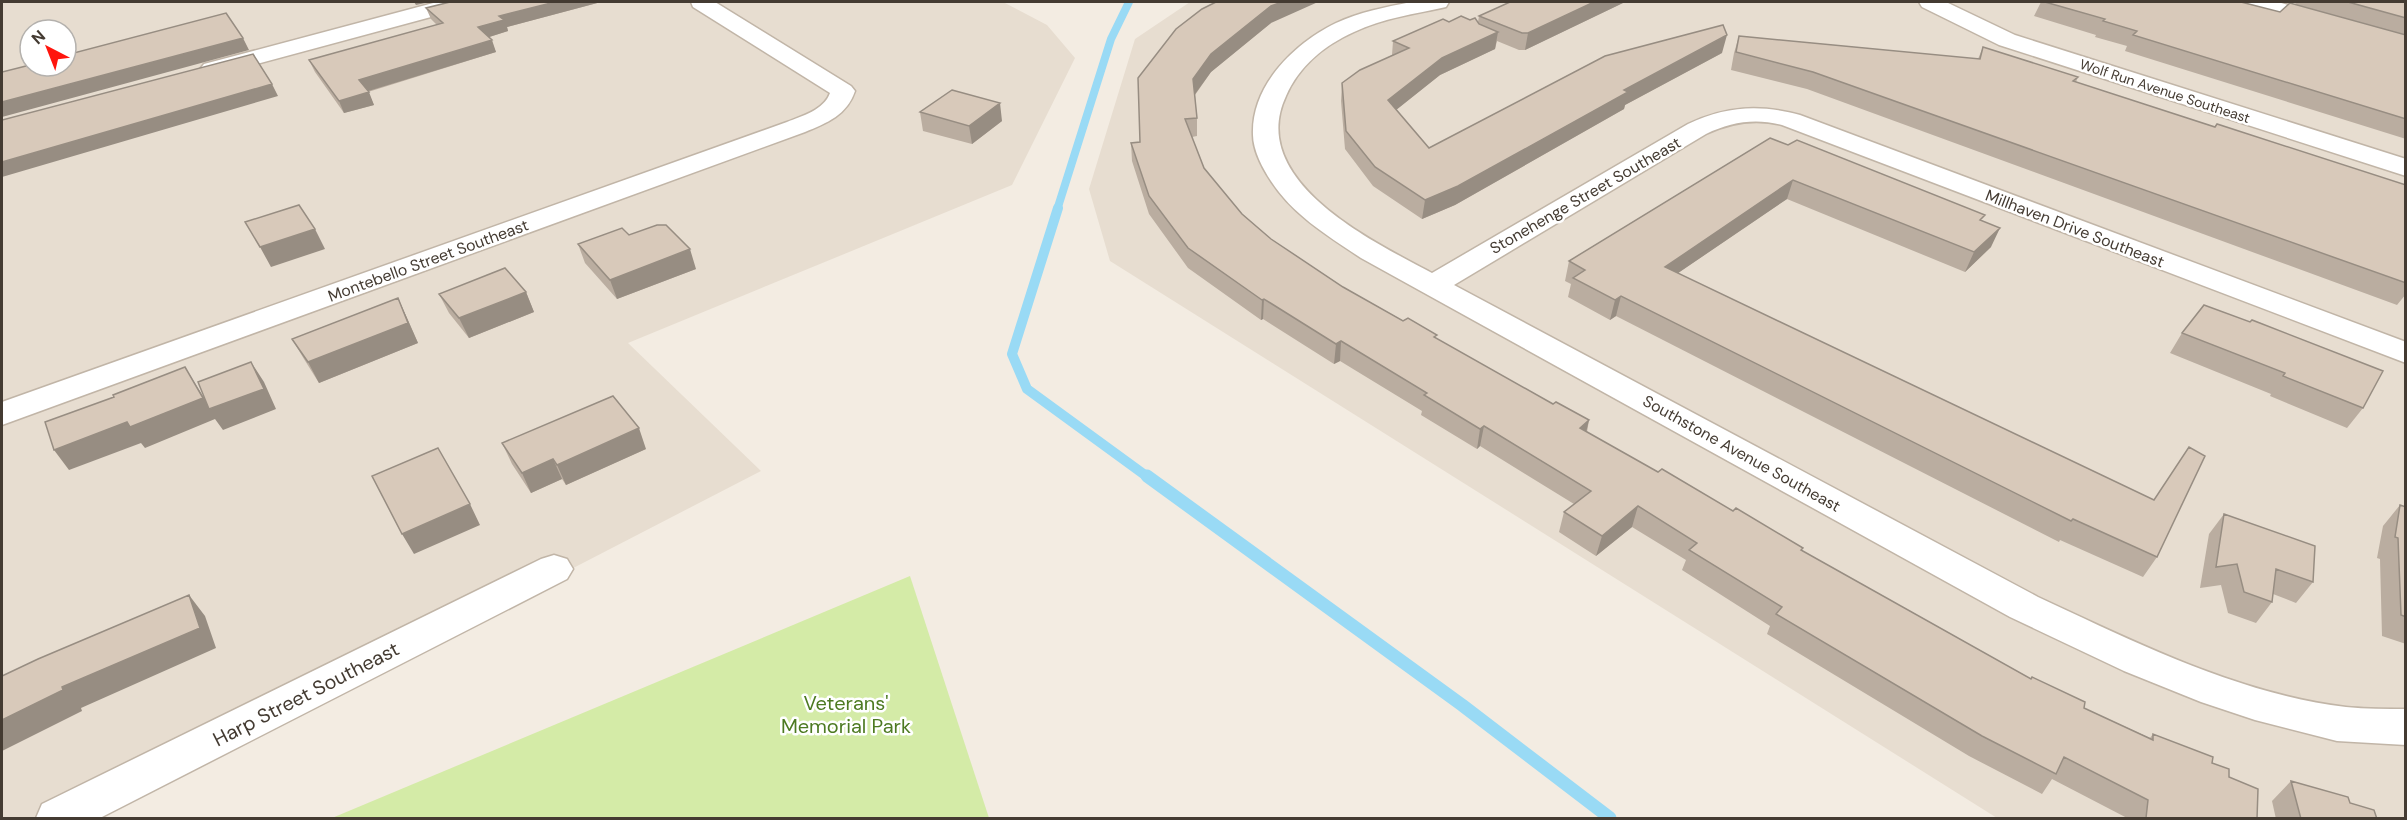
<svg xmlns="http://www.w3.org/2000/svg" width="2407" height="820" viewBox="0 0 2407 820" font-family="'DM Sans',sans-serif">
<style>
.residential{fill:#e7ddd0;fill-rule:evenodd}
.green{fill:#d4eba7}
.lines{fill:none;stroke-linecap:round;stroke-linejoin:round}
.stream-far2{stroke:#99daf5;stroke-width:8}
.stream-far1{stroke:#99daf5;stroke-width:10}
.stream{stroke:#99daf5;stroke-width:13}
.street-casing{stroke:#c1b5a7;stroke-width:3}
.street{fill:#fff;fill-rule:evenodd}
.wall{fill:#baada0}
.shaded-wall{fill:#978d82}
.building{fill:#d8c9ba;stroke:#978d82;stroke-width:1.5}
.labels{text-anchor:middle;stroke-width:5;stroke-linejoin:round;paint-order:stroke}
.far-street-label{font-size:14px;fill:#443b32;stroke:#fff}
.street-label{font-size:16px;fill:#443b32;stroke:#fff}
.near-street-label{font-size:20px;fill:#443b32;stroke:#fff}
.near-park-label{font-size:20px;fill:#4d7a22;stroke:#fff}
</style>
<rect width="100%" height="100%" fill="#f3ece2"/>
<path class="residential" d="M2 2H1003L1047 25 1075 58 1012 185 628 343 761 471 89 818H2ZM30 30H66V66H30Z
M1190 2H2405V818H1997L1110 261 1089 189 1135 39Z"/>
<path class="green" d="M910 576 989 818H332Z"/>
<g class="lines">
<path class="stream-far2" d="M1057 210 1111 39 1129 2"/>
<path class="stream-far1" d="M1058 208 1012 354 1027 389 1149 478"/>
<path class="stream" d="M1147 476 1462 705 1610 818"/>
<g class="street-casing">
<path id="street" d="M437 2H471L468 7 212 76 204 74 200 69 204 64Z
M691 2H715L851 86 855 91C847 115 827 123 805 132L2 425V402L787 122C802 116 824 110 830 93L693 7Z
M1411 2H1449L1446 7C1415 14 1383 18 1354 32 1325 45 1299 66 1286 96 1246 181 1374 242 1432 273L1688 124C1726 106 1760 104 1800 115L2406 342V363L1782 125C1755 118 1731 122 1706 134L1454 285 2038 597C2135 642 2238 694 2346 707 2366 709 2386 709 2406 709V745L2337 741 2255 720 2201 702 2124 671 2010 617 1361 258C1328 236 1293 215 1271 181 1263 169 1253 150 1253 135 1251 85 1295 43 1336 23 1360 12 1386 7 1411 2Z
M1919 2H1946L2015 35 2406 159V176L1999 45 1922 7Z
M2247 2H2278L2406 39V53L2250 7Z
M554 555 567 559 573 569 567 579 100 818H36L42 804 541 559Z"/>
</g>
<use href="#street" class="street"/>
</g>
<path class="wall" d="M450 2H601L507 27 508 31 489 37 496 52 368 92 374 105 344 113 315 72 309 60 437 25 431 19 426 8Z
M1216 2 1271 23 1211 72 1195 95 1197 118V136L1192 137 1204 168 1242 214 1271 239 1343 287 1553 404 1589 420 1587 432 1658 472 1733 511 1926 621 2084 708 2150 738 2153 734 2212 763 2229 777 2257 819H2129L2052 779 2042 794 1969 756 1767 634 1770 626 1682 570 1686 560 1632 527 1596 556 1559 532 1564 512 1574 504 1480 446 1477 449 1421 415 1422 411 1340 361 1334 364 1263 319 1261 320 1188 268 1149 214 1132 161 1131 143 1140 142Z
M1510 2H1625L1525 50H1519L1497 41 1495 49 1440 75 1396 110 1429 148 1722 53 1625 105 1624 109 1455 205 1422 219 1373 186 1345 149 1341 101 1342 83 1392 55 1393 41 1449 22 1470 20 1478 22 1479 16Z
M2041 2H2241L2280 12 2295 4 2297 2H2406V139L2125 51 2127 46 2095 37 2096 35 2034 16Z
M1739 36 1978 59 1983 47 2078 77 2076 82 2215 127 2406 185V294L2397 305 1807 89 1731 70 1734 53Z
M920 112 1002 121 972 144 923 131Z
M1770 138 1983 221 1991 247 1965 272 1787 199 1678 273 2157 557 2143 577 2060 540 2059 542 1616 316 1610 320 1568 297 1571 284 1565 281 1569 261Z
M629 235 696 269 617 299 585 263 578 244Z
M526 292 534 312 469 338 449 313 439 294Z
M398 298 407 318 418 343 319 383 304 359 292 339Z
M2204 305 2363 408 2347 428 2270 396 2271 394 2170 353 2182 333Z
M502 443 646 449 566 485 562 479 531 493 512 464Z
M2400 505 2406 507V644L2382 636 2380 559 2377 558 2383 526Z
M2224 514 2313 582 2296 603 2273 594 2272 602 2256 623 2228 613 2221 585 2200 588 2209 534Z
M2291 781 2350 803 2377 819H2276L2272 801Z"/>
<path class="shaded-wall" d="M414 2H430L416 5Z
M555 2H601L507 27 508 31 483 39 478 27 499 16Z
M1282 2H1318L1271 23 1211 72 1193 97V79L1211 54 1271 6Z
M1594 2H1625L1525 50 1528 33Z
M1498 32 1495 49 1440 75 1386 118 1388 100 1442 58Z
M1727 35 1722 53 1625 105 1624 109 1455 205 1422 219 1425 200 1624 90Z
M243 38 249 50 2 117V102Z
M492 40 496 52 365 92 359 80Z
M272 84 278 96 2 177V162Z
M369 92 374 105 344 113 339 101Z
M1000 103 1002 121 972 144 969 126Z
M1793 180 1787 199 1659 286 1665 267Z
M2000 228 1991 247 1965 272 1974 252Z
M315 229 325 249 271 267 260 247Z
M690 249 696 269 617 299 610 280Z
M526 292 534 312 469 338 459 318Z
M1621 296 1616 316 1610 320 1615 300Z
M398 298 407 318 418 343 319 383 308 362Z
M1264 299 1263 319 1261 320 1262 300Z
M1341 341 1340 361 1334 364 1336 344Z
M251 362 264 382 276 409 223 430 215 419 145 448 141 443 69 470 54 450 185 367 211 409Z
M1589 420 1584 441 1580 428Z
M1484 426 1480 446 1477 449 1480 429Z
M639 428 646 449 566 485 557 465Z
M553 459 562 479 531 493 522 473Z
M470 504 480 525 414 554 402 534Z
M1638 506 1632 527 1596 556 1602 536Z
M189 595 205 616 216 648 81 708 82 711 2 751V720L62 687Z"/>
<path class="building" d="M450 2H555L499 16 504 20 478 27 492 40 359 80 369 92 339 101 309 60 443 23 426 8Z
M1216 2H1282L1271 6 1211 54 1193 79 1197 118 1185 119 1204 168 1242 214 1271 239 1343 287 1403 321 1408 318 1437 335 1434 337 1553 404 1556 402 1589 420 1580 428 1658 472 1662 469 1733 511 1736 508 1803 548 1801 550 2031 679 2032 677 2085 702 2084 708 2153 740V734L2213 757 2212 763 2229 769V777L2258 789 2257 819H2148L2146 818 2148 800 2064 757 2056 774 1982 736 1776 614 1782 607 1689 550 1697 543 1638 506 1602 536 1564 512 1591 491 1484 426 1480 429 1424 395 1427 393 1341 341 1336 344 1264 299 1262 300 1188 248 1149 196 1131 143 1140 142 1138 78 1176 29 1202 9Z
M1510 2H1594L1528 33H1522L1479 16Z
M2045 2H2241L2280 12 2290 3 2406 35V119L2133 35 2137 31 2103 21 2105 19Z
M2348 2H2406V18Z
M226 13 243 38 2 102V72L30 65V66H66V55Z
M1461 16 1470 20 1475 18 1479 24 1498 32 1442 58 1388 100 1429 148 1605 56 1723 25 1727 35 1624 90 1628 92 1458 186 1425 200 1375 167 1346 131 1342 83 1360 70 1409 48 1393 41 1443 19 1449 22Z
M1739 36 1980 59 1983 47 2078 77 2073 81 2215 127 2217 124 2406 185V283L1813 72 1736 52Z
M253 54 272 84 2 162V120Z
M952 90 1000 103 969 126 920 112Z
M1770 138 1788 145 1797 140 1985 215 1980 220 2000 228 1974 252 1793 180 1665 267 2154 500 2189 447 2205 456 2157 557 2073 519 2071 521 1621 296 1615 300 1573 278 1585 270 1569 261Z
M299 205 315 229 260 247 245 222Z
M657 225H666L690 249 610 280 578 244 622 228 629 235Z
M505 268 526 292 459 318 439 294Z
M398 298 408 323 308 362 292 339Z
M2204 305 2250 322 2252 320 2383 371 2363 408 2283 376 2285 373 2182 333Z
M251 362 264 389 209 409 198 382Z
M185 367 203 398 130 427 127 422 54 450 45 422 114 397 113 395Z
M613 396 639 428 557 465 553 459 522 473 502 443Z
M438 448 470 504 402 534 372 476Z
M2400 505 2406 507V617L2401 615 2398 538 2395 537Z
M2224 514 2315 546 2313 582 2276 569 2272 602 2244 592 2237 564 2216 567Z
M189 595 200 628 62 687 63 690 2 720V676L38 659Z
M2291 781 2348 797 2350 803 2374 810 2377 819H2301Z"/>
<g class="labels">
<g class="far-street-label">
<text transform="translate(2165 91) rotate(18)" y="5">Wolf Run Avenue Southeast</text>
</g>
<g class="street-label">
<text transform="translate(1585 195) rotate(-30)" y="6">Stonehenge Street Southeast</text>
<text transform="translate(2075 228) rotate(21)" y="6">Millhaven Drive Southeast</text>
<text transform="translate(428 260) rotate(-20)" y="6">Montebello Street Southeast</text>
<text transform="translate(1742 453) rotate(29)" y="6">Southstone Avenue Southeast</text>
</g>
<g class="near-street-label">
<text transform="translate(306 694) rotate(-27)" y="7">Harp Street Southeast</text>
</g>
<g class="near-park-label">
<text x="846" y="710">Veterans'<tspan x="846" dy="23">Memorial Park</tspan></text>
</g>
</g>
<rect width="2407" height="820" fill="none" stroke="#443b32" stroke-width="6"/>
<g transform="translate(48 48) rotate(318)"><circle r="28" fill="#ffffff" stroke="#b4b1ad" stroke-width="1.5"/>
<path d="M0-4.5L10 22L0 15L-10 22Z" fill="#ff150d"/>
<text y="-9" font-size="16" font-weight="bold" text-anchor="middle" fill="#443b32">N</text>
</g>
</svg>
